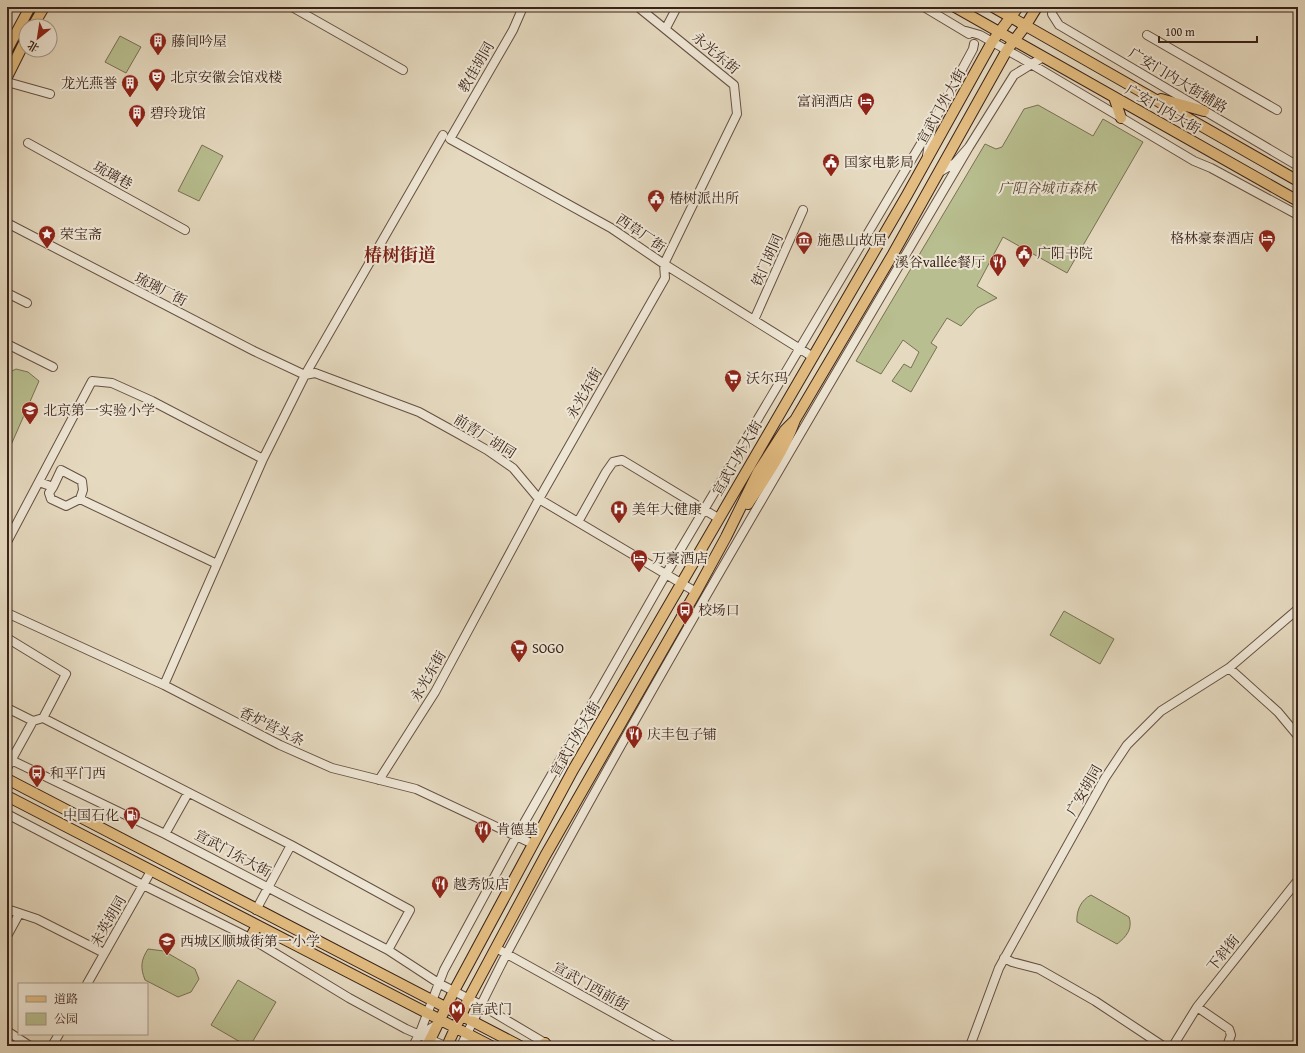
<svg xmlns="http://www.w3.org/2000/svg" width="1305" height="1053" viewBox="0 0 1305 1053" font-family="'Gentium Book Plus','Noto Serif SC',serif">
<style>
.green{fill:#b8be8f;stroke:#797054}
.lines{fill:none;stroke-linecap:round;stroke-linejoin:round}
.minor-casing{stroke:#655042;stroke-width:10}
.major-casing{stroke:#3a2319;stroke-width:12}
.minor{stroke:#eee6d5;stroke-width:8}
.major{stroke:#e2bc80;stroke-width:10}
.labels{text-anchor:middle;stroke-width:4;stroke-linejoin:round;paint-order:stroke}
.poi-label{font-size:14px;fill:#3a2319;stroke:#eee6d5;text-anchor:start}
.street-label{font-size:14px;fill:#3a2319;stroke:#eee6d5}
.park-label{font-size:14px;font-style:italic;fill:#5a4a36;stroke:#eee6d5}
.district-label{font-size:18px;font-weight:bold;fill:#7a1f14;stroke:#eee6d5}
</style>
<rect width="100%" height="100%" fill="#e5d9bf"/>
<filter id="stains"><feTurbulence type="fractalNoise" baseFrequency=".005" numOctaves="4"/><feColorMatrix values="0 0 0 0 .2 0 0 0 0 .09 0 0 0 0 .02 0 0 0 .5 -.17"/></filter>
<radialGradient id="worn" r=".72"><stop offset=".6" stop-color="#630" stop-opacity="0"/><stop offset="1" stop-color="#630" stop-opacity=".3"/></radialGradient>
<path class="green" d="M120 36 141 47 126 73 105 62Z
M1038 105 1093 136 1103 119 1143 142 1067 273 1003 237 977 286 997 298 977 308 961 326 947 318 931 343 937 347 911 392 892 381 904 364 911 368 919 352 903 340 881 374 856 361 985 144 996 149 1002 147 1024 109Z
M202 145 223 156 199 201 178 191Z
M16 369 28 372 39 381 11 445 7 447V379L10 372Z
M1064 611 1114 639 1100 664 1050 635Z
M1091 895 1129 917C1133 929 1126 937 1117 944L1077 922C1076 911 1081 900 1091 895Z
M148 949 164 951 195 969 199 979 191 992 178 997 145 980C140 967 141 960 148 949Z
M238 980 276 1002 250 1046H247L211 1025Z"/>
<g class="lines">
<g class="minor-casing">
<path id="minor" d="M292 7 403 70
M523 7 513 30 450 139 611 228 664 264 813 357
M924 7 969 34
M1053 7 1052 14 1059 25 1298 166
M666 28 677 7
M966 31 980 35 1021 58 1194 161 1211 168 1298 215
M1147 35 1277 110
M7 82 50 94
M28 143 185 230
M927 156 932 125 973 49 974 44
M938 173 955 163 969 147 1014 75 1043 57
M7 223 254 351 305 375 315 373 419 412 457 433 487 450 513 468 539 499 696 592
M7 293 27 303
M754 320 803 210
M7 344 53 367
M263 459 305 375 443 135
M39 482 53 487 49 493 51 499 66 506 80 499 217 564
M53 487 61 470 82 481 83 490 80 499
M578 522 606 472 613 462 622 460 718 518
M7 542 92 381 112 383 152 401 263 459 164 685
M7 613 164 685 280 745 332 768 416 789 533 844
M7 638 66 674 43 718
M1229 668 1278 712 1298 736
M7 708 33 721 43 718 291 845 410 910 388 950
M7 758 165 834 388 950 440 984 481 1005 550 1046
M7 768 33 721
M379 780 435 692 539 499 665 278 664 264 737 114 734 85 638 7
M7 814 143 885 250 938 349 998 406 1029 445 1046
M165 834 188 793
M7 909 37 919 104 953
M256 910 291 845
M7 936 19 914
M496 948 673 1046
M1004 958 1012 962 1039 969 1095 1001 1163 1046
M87 984 151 871
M1197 1007 1229 1029 1231 1035 1227 1046
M7 1031 30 1046
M419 1035 444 970 516 837 666 574 932 125
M470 1044 473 1046
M52 1046 59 1034
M413 1046 419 1035 438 1024
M461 1046C476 1015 491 984 507 953 653 680 812 414 969 147
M970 1046 999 968 1105 778 1127 745 1161 711 1229 668 1298 609
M1173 1046 1197 1007 1298 880"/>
</g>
<g class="major-casing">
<path id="major" d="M955 7 1298 201
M993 7 1298 181
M33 26 44 7
M7 50 30 7
M7 77 26 39
M1114 97 1121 118
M1161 99 1204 111
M748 504C766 477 784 451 795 420L893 254 1007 50 1026 25 1037 7
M7 779 520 1046
M7 796 491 1046
M250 938 257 926
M545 1043 547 1046
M427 1046 454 991 573 770 907 195 992 42 1018 7
M447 1046 469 998 545 856 696 592 726 537 758 472 785 430 795 420"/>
</g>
<use href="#minor" class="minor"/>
<use href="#major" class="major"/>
</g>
<defs>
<g id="building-pin" transform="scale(0.9)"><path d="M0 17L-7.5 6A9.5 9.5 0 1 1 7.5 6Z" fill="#8f2418" stroke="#eee6d5"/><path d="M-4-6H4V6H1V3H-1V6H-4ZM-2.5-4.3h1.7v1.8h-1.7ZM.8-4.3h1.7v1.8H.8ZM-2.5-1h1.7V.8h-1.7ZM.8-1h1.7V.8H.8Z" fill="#fff"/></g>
<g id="theatre-pin" transform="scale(0.9)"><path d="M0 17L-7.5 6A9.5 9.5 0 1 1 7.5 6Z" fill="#8f2418" stroke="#eee6d5"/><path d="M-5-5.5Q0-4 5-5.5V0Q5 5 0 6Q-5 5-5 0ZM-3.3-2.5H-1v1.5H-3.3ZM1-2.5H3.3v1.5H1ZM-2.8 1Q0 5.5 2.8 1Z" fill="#fff"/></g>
<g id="hotel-pin" transform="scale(0.9)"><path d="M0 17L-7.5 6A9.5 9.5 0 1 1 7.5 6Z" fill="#8f2418" stroke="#eee6d5"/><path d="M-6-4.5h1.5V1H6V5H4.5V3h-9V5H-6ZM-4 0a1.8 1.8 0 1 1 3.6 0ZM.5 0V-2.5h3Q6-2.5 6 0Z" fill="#fff"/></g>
<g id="civic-pin" transform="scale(0.9)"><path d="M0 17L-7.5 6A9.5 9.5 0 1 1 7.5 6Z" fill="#8f2418" stroke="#eee6d5"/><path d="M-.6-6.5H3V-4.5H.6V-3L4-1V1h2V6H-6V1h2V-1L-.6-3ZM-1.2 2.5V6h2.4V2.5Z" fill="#fff"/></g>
<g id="sight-pin" transform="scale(0.9)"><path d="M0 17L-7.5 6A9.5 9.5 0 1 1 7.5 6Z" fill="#8f2418" stroke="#eee6d5"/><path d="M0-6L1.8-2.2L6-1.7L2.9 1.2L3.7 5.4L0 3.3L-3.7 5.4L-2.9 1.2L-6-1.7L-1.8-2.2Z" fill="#fff"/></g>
<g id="museum-pin" transform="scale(0.9)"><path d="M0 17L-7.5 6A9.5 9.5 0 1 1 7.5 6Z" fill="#8f2418" stroke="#eee6d5"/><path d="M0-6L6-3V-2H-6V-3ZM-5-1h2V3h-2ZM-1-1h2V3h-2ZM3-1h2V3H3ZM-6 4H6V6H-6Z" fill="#fff"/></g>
<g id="restaurant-pin" transform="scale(0.9)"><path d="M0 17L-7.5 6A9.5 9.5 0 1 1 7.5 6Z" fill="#8f2418" stroke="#eee6d5"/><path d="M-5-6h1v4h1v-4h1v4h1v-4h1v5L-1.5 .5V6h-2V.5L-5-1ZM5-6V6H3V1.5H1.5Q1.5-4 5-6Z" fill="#fff"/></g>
<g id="supermarket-pin" transform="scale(0.9)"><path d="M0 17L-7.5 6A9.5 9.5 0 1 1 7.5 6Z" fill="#8f2418" stroke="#eee6d5"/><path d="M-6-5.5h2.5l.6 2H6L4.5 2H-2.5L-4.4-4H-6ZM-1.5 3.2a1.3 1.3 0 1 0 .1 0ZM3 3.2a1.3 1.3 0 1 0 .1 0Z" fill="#fff"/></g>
<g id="school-pin" transform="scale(0.9)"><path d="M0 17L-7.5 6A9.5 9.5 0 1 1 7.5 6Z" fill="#8f2418" stroke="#eee6d5"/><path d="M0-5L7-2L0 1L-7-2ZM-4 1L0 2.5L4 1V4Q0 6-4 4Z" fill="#fff"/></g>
<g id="hospital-pin" transform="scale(0.9)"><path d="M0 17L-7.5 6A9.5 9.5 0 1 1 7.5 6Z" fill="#8f2418" stroke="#eee6d5"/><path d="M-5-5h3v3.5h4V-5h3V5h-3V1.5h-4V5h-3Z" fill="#fff"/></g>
<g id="bus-pin" transform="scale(0.9)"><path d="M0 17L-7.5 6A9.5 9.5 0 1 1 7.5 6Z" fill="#8f2418" stroke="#eee6d5"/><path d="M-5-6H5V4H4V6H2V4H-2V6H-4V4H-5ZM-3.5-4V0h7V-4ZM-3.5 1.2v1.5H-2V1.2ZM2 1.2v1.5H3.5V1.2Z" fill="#fff"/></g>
<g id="fuel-pin" transform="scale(0.9)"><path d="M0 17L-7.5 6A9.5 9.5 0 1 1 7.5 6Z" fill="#8f2418" stroke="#eee6d5"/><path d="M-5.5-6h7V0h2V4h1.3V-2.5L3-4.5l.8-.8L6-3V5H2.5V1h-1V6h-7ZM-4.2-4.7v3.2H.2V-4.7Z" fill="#fff"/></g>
<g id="metro-pin" transform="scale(0.9)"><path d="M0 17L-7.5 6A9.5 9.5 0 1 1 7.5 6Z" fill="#8f2418" stroke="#eee6d5"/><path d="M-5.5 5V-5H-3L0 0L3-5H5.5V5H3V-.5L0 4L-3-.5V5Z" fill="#fff"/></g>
</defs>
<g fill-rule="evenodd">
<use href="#building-pin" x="158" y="41"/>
<use href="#theatre-pin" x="157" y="77"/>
<use href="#building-pin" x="130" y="83"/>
<use href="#hotel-pin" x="866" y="101"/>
<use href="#building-pin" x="137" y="113"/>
<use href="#civic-pin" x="831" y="162"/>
<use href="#civic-pin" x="656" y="198"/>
<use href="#sight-pin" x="47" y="234"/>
<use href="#hotel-pin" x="1267" y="238"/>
<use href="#museum-pin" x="804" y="240"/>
<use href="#civic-pin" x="1024" y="253"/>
<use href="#restaurant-pin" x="998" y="262"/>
<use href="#supermarket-pin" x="733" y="378"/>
<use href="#school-pin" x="30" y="410"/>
<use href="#hospital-pin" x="619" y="509"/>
<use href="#hotel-pin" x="639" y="558"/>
<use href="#bus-pin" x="685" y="610"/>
<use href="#supermarket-pin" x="519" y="648"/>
<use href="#restaurant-pin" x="634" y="734"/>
<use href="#bus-pin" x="37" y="773"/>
<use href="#fuel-pin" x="132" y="815"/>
<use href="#restaurant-pin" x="483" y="829"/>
<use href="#restaurant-pin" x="440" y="884"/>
<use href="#school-pin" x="167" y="941"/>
<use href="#metro-pin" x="457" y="1009"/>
</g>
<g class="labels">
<g class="poi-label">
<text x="171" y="46">藤间吟屋</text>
<text x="170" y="82">北京安徽会馆戏楼</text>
<text x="117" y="88" text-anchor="end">龙光燕誉</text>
<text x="853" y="106" text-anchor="end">富润酒店</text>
<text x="150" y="118">碧玲珑馆</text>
<text x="844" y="167">国家电影局</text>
<text x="669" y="203">椿树派出所</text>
<text x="60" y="239">荣宝斋</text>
<text x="1254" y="243" text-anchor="end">格林豪泰酒店</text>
<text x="817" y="245">施愚山故居</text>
<text x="1037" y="258">广阳书院</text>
<text x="985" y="267" text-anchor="end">溪谷vallée餐厅</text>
<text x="746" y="383">沃尔玛</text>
<text x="43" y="415">北京第一实验小学</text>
<text x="632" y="514">美年大健康</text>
<text x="652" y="563">万豪酒店</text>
<text x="698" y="615">校场口</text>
<text x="532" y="653">SOGO</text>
<text x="647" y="739">庆丰包子铺</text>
<text x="50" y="778">和平门西</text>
<text x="119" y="820" text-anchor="end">中国石化</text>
<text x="496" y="834">肯德基</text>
<text x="453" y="889">越秀饭店</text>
<text x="180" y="946">西城区顺城街第一小学</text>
<text x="470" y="1014">宣武门</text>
</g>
<g class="street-label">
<text transform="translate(716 53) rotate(40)" y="5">永光东街</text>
<text transform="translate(476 67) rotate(-60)" y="5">教佳胡同</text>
<text transform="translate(1178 80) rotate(31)" y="5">广安门内大街辅路</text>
<text transform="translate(941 106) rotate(-61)" y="5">宣武门外大街</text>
<text transform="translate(1163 109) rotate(30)" y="5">广安门内大街</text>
<text transform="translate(113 175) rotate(29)" y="5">琉璃巷</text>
<text transform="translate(641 233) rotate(34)" y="5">西草厂街</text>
<text transform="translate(767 260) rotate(-66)" y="5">铁门胡同</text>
<text transform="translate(161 289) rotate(27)" y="5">琉璃厂街</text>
<text transform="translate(584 393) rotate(-60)" y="5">永光东街</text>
<text transform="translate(485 436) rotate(32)" y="5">前青厂胡同</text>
<text transform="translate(737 458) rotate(-60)" y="5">宣武门外大街</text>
<text transform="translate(428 676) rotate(-60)" y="5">永光东街</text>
<text transform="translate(272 726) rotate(26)" y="5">香炉营头条</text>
<text transform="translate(575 739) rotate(-60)" y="5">宣武门外大街</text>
<text transform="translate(1084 790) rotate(-60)" y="5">广安胡同</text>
<text transform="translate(233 853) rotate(28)" y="5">宣武门东大街</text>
<text transform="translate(108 921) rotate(-60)" y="5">未英胡同</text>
<text transform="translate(1223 953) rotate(-51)" y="5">下斜街</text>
<text transform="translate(591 986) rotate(29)" y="5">宣武门西前街</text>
</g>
<g class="park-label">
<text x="1047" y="193">广阳谷城市森林</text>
</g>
<g class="district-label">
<text x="400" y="261">椿树街道</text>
</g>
</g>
<rect width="1305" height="1053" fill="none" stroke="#e5d9bf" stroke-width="24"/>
<rect x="8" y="8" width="1289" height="1037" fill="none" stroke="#3a2319" stroke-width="2"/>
<rect x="12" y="12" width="1281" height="1029" fill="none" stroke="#3a2319"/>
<rect x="18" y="983" width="130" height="52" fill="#eee6d5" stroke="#a6988a"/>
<rect x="26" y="996" width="20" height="6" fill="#e2bc80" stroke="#a6988a"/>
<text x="54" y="1003" font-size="12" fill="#3a2319">道路</text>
<rect x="26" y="1013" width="20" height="12" fill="#b8be8f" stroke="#a6988a"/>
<text x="54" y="1023" font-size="12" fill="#3a2319">公园</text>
<g transform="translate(38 38) rotate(210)"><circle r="19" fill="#eee6d5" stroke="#a6988a"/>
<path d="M0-3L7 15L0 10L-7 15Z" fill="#8f2418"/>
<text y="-6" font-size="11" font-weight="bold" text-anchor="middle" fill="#3a2319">北</text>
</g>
<path d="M1159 36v6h98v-6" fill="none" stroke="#3a2319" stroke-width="2"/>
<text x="1165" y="36" font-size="12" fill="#3a2319" stroke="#eee6d5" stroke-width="3" paint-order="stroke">100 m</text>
<rect width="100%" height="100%" filter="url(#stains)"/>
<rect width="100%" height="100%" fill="url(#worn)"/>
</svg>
